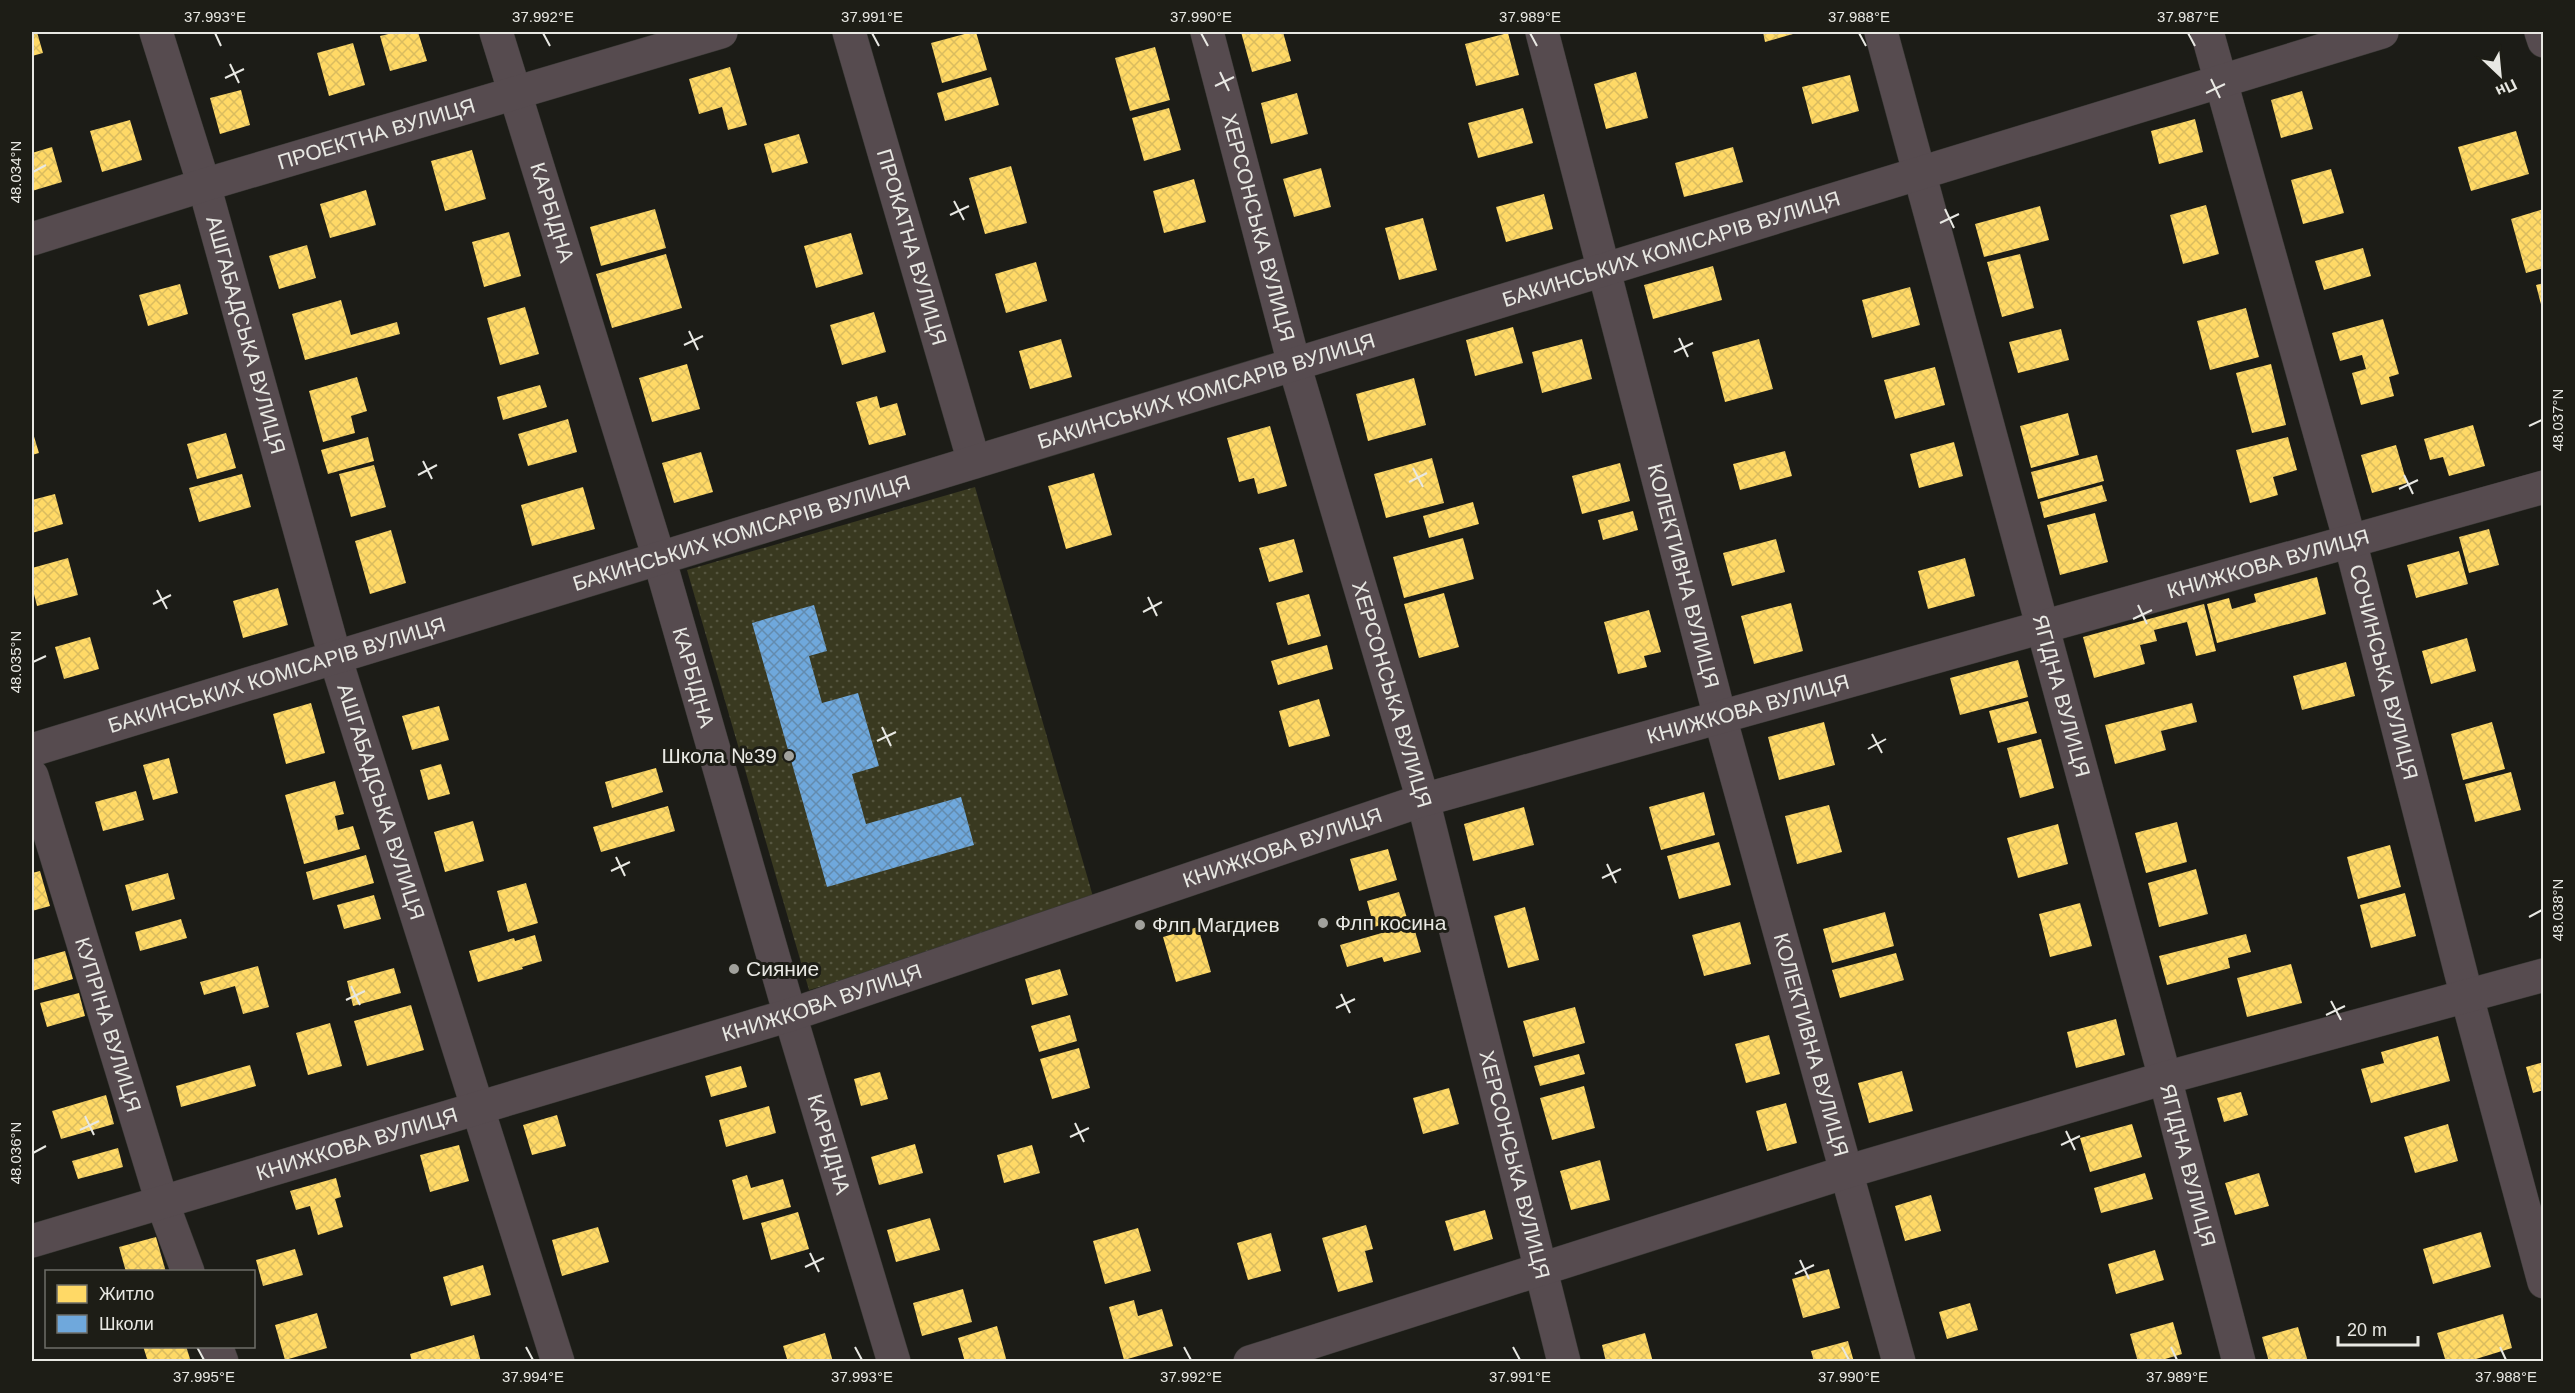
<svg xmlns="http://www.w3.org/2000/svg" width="2575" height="1393" viewBox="0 0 2575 1393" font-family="Helvetica,sans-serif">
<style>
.park{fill:url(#park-dots)}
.homes{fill:url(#homes-cross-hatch)}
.schools{fill:url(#schools-cross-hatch)}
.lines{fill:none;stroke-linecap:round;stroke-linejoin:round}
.minor-casing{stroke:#383834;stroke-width:34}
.minor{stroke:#564b4f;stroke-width:33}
.ticks{fill:none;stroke:#e8e8e3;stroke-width:2}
.poi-dot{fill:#a1a19c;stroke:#1d1d16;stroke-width:2}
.labels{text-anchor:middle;stroke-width:6;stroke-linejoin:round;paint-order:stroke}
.street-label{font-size:21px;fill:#e8e8e3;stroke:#1d1d16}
.poi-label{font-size:21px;fill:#e8e8e3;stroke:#1d1d16;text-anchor:start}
.neatline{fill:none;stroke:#e8e8e3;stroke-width:2}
.ticks-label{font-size:15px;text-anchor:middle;fill:#e8e8e3}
</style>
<defs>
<pattern id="park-dots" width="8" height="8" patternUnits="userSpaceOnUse" patternTransform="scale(1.5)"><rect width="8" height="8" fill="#393920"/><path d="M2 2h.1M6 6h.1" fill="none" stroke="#565640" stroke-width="1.8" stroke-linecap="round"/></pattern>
<pattern id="homes-cross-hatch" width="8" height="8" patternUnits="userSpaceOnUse" patternTransform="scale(1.5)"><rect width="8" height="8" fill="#ffd966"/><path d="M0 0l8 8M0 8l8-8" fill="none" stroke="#dabc5f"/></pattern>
<pattern id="schools-cross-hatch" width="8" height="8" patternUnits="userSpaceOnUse" patternTransform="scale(1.5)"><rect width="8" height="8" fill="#6fa8dc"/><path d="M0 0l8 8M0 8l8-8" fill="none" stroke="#638bae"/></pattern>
</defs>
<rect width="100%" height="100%" fill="#1c1c17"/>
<path class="park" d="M975 487 1096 907 809 990 687 570Z"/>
<path class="homes" d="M32 32H37L43 53 32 56Z
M397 32H418L427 61 390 71 380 36Z
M972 32H976L987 70 942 83 931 43Z
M1241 32H1283L1291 61 1252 72Z
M1763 32H1800L1765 42Z
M1508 33 1519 75 1476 86 1465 44Z
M353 43 365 85 329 96 317 53Z
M1155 47 1170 100 1130 111 1115 58Z
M730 67 747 125 728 130 722 107 699 114 689 79Z
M1636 72 1648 118 1606 129 1594 84Z
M1850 75 1859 111 1812 124 1802 87Z
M991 77 999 105 945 121 937 93Z
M241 90 250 125 220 134 210 98Z
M2302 91 2313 129 2281 138 2271 100Z
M1297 93 1308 134 1271 144 1261 103Z
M1169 108 1181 150 1144 161 1132 118Z
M1523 108 1533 143 1478 158 1468 123Z
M2195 119 2203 152 2159 164 2151 131Z
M130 120 142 160 102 172 90 131Z
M2516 131 2529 174 2471 191 2458 147Z
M799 134 808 163 772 173 764 144Z
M52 147 62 182 32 191V153Z
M1733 147 1743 182 1684 197 1675 163Z
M472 150 486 199 445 211 431 161Z
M1011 166 1027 223 985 234 969 178Z
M1321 168 1331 207 1294 217 1283 179Z
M2331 169 2344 213 2303 224 2291 180Z
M1194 179 1206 222 1164 233 1153 191Z
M366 190 376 225 330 238 320 204Z
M1544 194 1553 229 1506 242 1496 207Z
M2206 205 2219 254 2183 264 2170 215Z
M2040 206 2049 240 1984 257 1975 224Z
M655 209 666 248 601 266 590 227Z
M2544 209V268L2526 273 2511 219Z
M1423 218 1437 270 1399 280 1385 228Z
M509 232 521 276 484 287 472 242Z
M851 233 863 274 816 288 804 246Z
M307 245 316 278 279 289 269 256Z
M2363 248 2371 276 2324 290 2315 261Z
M666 254 682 308 612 328 596 274Z
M2020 254 2034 308 2002 317 1987 262Z
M1036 262 1047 301 1006 313 995 274Z
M1713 266 1722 300 1653 319 1644 285Z
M2544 283V312H2543L2536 285Z
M180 284 188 314 148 326 139 295Z
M1910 287 1920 325 1872 338 1862 300Z
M341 300 351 335 397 322 400 334 305 360 292 314Z
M525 307 539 354 500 365 487 318Z
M2246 308 2259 357 2210 370 2197 321Z
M874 312 886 352 842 365 830 325Z
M2383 319 2399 374 2389 377 2394 396 2361 405 2352 373 2366 369 2362 355 2340 361 2332 333Z
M1513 327 1523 363 1475 376 1466 340Z
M2061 329 2069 360 2018 373 2009 342Z
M1061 339 1072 377 1030 389 1019 351Z
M1582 339 1592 379 1542 393 1532 352Z
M1759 339 1773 389 1725 402 1712 352Z
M687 364 700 409 652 422 639 378Z
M2271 364 2286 425 2252 433 2236 373Z
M1935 367 1945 405 1895 419 1884 380Z
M357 377 367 411 351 416 355 433 323 442 309 391Z
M1414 378 1426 425 1368 441 1356 394Z
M540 385 547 407 503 420 497 397Z
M877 396 880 408 897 403 906 435 869 445 856 402Z
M2068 413 2079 455 2031 468 2020 426Z
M568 419 577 452 528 466 518 434Z
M2473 425 2485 466 2449 476 2443 457 2430 460 2424 439Z
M1270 426 1287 486 1258 494 1254 478 1239 482 1227 438Z
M32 430 39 453 32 455Z
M226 433 236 468 197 479 187 444Z
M368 437 374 461 328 474 321 450Z
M2288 437 2297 470 2273 477 2278 495 2250 503 2236 450Z
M1954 442 1963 476 1919 488 1910 454Z
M2396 445 2407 483 2372 493 2361 455Z
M1785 451 1792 476 1740 490 1733 464Z
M701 452 713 492 674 503 662 463Z
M2097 455 2104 481 2038 499 2031 472Z
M1432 458 1444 503 1386 518 1374 474Z
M1620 463 1630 501 1582 514 1572 476Z
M374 465 386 507 351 517 339 474Z
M1094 473 1112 535 1066 549 1048 486Z
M242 474 251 507 199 522 189 488Z
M2102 485 2107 501 2044 518 2040 502Z
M583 487 595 529 532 546 521 505Z
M55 494 63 524 32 533V500Z
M1473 502 1479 524 1429 538 1423 516Z
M1633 511 1638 530 1603 540 1598 520Z
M2095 513 2108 562 2060 575 2047 525Z
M2489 529 2499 565 2469 573 2459 537Z
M391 530 406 583 370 594 355 541Z
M1463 538 1474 579 1404 598 1393 557Z
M1294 539 1303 572 1269 582 1259 548Z
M1776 539 1785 572 1732 586 1723 553Z
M2459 551 2468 584 2416 598 2407 565Z
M68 558 78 595 37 606 32 586V568Z
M1965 558 1975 596 1928 609 1918 571Z
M2317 577 2326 614 2217 643 2207 604 2229 598 2232 609 2256 602 2254 594Z
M278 588 288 625 243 638 233 601Z
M1444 593 1459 647 1419 658 1404 604Z
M1309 594 1321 636 1288 645 1276 603Z
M1791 603 1803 651 1754 664 1741 616Z
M2204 604 2216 651 2196 656 2187 622 2154 630 2157 641 2140 645 2145 664 2094 678 2083 637Z
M1649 610 1661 652 1644 656 1647 667 1618 674 1604 622Z
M90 637 99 669 64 679 55 647Z
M2467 638 2476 671 2431 684 2422 651Z
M1327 645 1333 669 1278 685 1271 661Z
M2018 660 2028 697 1960 715 1950 678Z
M2346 662 2355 696 2302 710 2293 676Z
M1319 699 1330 736 1289 747 1279 711Z
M2028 701 2037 733 1998 743 1989 711Z
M311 703 325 753 286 764 273 714Z
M2192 703 2197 722 2161 731 2166 750 2115 764 2105 725Z
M439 706 449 740 412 750 402 716Z
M1824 722 1835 765 1779 780 1768 737Z
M2492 722 2505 769 2463 780 2451 734Z
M2041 739 2054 788 2020 798 2007 748Z
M169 758 178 793 153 800 143 765Z
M441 764 450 794 428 800 420 770Z
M656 768 663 792 612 808 605 782Z
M2511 772 2521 810 2475 822 2465 784Z
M335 781 344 814 335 816 338 830 353 826 360 849 304 864 285 795Z
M136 791 144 820 103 831 95 802Z
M1704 792 1715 835 1661 850 1649 807Z
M1829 805 1842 852 1797 864 1785 816Z
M668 806 675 831 601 852 593 827Z
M1524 807 1534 845 1473 861 1464 824Z
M473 821 484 861 445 872 434 832Z
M2177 822 2187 862 2146 873 2135 833Z
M2058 824 2068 864 2018 878 2007 838Z
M1719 842 1731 885 1679 899 1667 856Z
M2390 845 2401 887 2358 899 2347 857Z
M1388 849 1397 880 1359 891 1350 859Z
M366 855 374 883 313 900 306 872Z
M2196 869 2208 914 2159 927 2148 883Z
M40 871 50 906 32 911V873Z
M168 873 175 899 132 911 125 885Z
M526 883 538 923 508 932 497 891Z
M1399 892 1407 918 1374 927 1367 901Z
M2405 893 2416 936 2371 948 2360 905Z
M374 895 381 919 344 929 337 905Z
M2080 903 2092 946 2050 957 2039 914Z
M1525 907 1539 960 1508 968 1494 916Z
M1885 912 1894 946 1832 963 1823 929Z
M181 919 187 938 140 951 135 932Z
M1740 922 1751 964 1704 976 1692 935Z
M1413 924 1421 952 1384 962 1382 957 1347 967 1340 945Z
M1198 927 1211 972 1176 982 1163 937Z
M2246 934 2251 952 2228 958 2230 968 2167 985 2159 956Z
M535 935 542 961 522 967 523 969 478 982 469 951 514 938 515 941Z
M65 951 73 979 32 991V960Z
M1896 953 1904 980 1840 998 1832 970Z
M2291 964 2302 1003 2247 1017 2237 978Z
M258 966 269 1007 243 1014 235 986 204 995 200 982Z
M394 968 401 993 353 1006 347 981Z
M1060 969 1068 995 1032 1005 1025 979Z
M79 993 85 1016 47 1027 40 1003Z
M411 1005 424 1050 367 1066 354 1021Z
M1575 1007 1585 1043 1533 1057 1523 1021Z
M1070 1015 1077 1041 1039 1052 1031 1026Z
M2116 1019 2125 1055 2076 1068 2067 1032Z
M330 1023 342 1066 308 1075 296 1033Z
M1769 1035 1780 1074 1746 1083 1735 1044Z
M2438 1036 2450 1081 2371 1103 2361 1069 2384 1063 2381 1052Z
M1079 1048 1090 1088 1052 1099 1040 1059Z
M1579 1054 1585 1074 1540 1086 1534 1066Z
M2544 1062V1090L2533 1093 2526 1067Z
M250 1065 256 1086 181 1107 176 1086Z
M741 1066 747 1087 711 1097 705 1076Z
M1902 1071 1913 1111 1869 1123 1858 1083Z
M880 1072 888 1099 861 1106 854 1079Z
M1584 1086 1595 1128 1552 1140 1540 1098Z
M1449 1088 1459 1124 1423 1134 1413 1098Z
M2241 1092 2248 1115 2224 1122 2217 1098Z
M106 1095 114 1124 61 1139 52 1111Z
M1786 1103 1797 1143 1767 1151 1756 1111Z
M769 1106 776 1133 726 1147 719 1120Z
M557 1115 566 1146 532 1155 523 1125Z
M2132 1124 2142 1157 2090 1172 2080 1138Z
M2448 1124 2458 1161 2415 1173 2404 1137Z
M915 1144 923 1173 879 1185 871 1157Z
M459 1145 469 1181 430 1192 420 1155Z
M1032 1145 1040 1173 1004 1183 997 1155Z
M118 1148 123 1167 78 1179 72 1161Z
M1600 1160 1610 1200 1571 1210 1560 1171Z
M2145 1173 2153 1199 2101 1213 2094 1188Z
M2259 1173 2269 1206 2235 1215 2225 1183Z
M747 1175 751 1188 783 1179 791 1207 743 1220 732 1180Z
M336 1178 341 1197 335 1199 343 1227 318 1235 310 1206 296 1210 290 1191Z
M1931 1195 1941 1231 1905 1241 1895 1206Z
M1485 1210 1493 1239 1454 1251 1445 1221Z
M798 1212 809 1249 771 1260 761 1223Z
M930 1218 940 1250 896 1262 887 1230Z
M1366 1225 1373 1249 1365 1251 1373 1282 1338 1292 1322 1238Z
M598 1227 609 1262 562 1276 552 1240Z
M1138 1228 1151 1271 1105 1284 1093 1241Z
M2481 1232 2491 1267 2433 1284 2423 1249Z
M1271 1233 1281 1271 1248 1280 1237 1243Z
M156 1237 166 1272H126L119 1247Z
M295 1249 303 1275 263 1286 256 1260Z
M2155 1250 2164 1280 2116 1294 2108 1264Z
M483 1265 491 1295 451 1306 443 1277Z
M1829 1269 1840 1308 1803 1318 1792 1279Z
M963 1289 972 1322 922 1336 913 1303Z
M1134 1300 1138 1316 1162 1309 1173 1346 1124 1360 1109 1307Z
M1970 1303 1978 1330 1947 1339 1939 1312Z
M317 1313 327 1348 285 1360 275 1325Z
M2503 1314 2512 1348 2466 1362H2446L2437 1333Z
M2173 1322 2182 1354 2155 1362H2138L2130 1334Z
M997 1326 1007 1362H965L958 1338Z
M2298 1327 2308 1362H2269L2262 1337Z
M825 1333 833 1362H788L783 1346Z
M1645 1333 1653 1362H1606L1602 1345Z
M474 1335 481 1362H412L410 1354Z
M1848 1341 1854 1362H1814L1811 1351Z
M143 1346H186L191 1362H148Z"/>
<path class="schools" d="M814 605 827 651 809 656 822 703 858 693 879 766 852 774 866 824 961 797 974 845 827 887 752 623Z"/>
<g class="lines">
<g class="minor-casing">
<g id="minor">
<path id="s1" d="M156 32 204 185 335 657 558 1362"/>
<path id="s2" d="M496 32 659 558 790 1015 894 1362"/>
<path id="s3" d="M849 32 974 462"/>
<path id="s4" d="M1207 32 1294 364 1423 800 1564 1362"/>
<path id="s5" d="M1542 32 1720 717 1899 1362"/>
<path id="s6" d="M1881 32 2165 1078 2239 1362"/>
<path id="s7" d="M2207 32 2350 541 2467 997 2544 1282"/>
<path d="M2541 32 2544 41"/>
<path id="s8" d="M32 239 204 185 721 32"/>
<path id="s9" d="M32 750 2382 32"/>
<path id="s10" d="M32 776 162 1202 188 1272"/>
<path id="s11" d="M32 1241 790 1015 1423 800 2544 487"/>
<path d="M216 1346 222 1362"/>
<path d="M1250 1362 1846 1172 2165 1078 2544 975"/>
</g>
</g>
<use href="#minor" class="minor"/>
</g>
<path class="ticks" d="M215 33 221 46M543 33 550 46M872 33 879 46M1201 33 1208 46M1530 33 1537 46M1859 33 1866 46M2188 33 2195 46M230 64 239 83M1220 72 1229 91M225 78 244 69M2211 79 2220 98M1215 86 1234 77M2206 93 2225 84M33 172 46 165M954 201 964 220M1945 209 1954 228M950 215 969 206M1940 223 1959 214M689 331 698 350M1679 338 1688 357M684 345 703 336M1674 352 1693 343M2529 426 2542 420M423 461 432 479M1413 468 1423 487M418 475 437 465M2404 475 2413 494M1409 482 1427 473M2399 489 2418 480M157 590 167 609M1148 597 1157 616M153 604 171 595M2138 605 2147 624M1143 612 1162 602M2133 619 2152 610M33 662 46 656M882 727 891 746M1872 734 1882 753M877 741 896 732M1868 749 1886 739M616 857 625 876M1607 864 1616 883M611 871 630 862M1602 878 1621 869M2529 917 2542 910M351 986 360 1005M1341 994 1350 1013M346 1000 365 991M2331 1001 2341 1020M1336 1008 1355 999M2326 1015 2345 1006M85 1116 94 1135M1075 1123 1084 1142M80 1130 99 1121M2066 1131 2075 1150M1070 1137 1089 1128M2061 1145 2080 1136M33 1153 46 1146M810 1253 819 1272M1800 1260 1809 1279M805 1267 824 1258M1795 1274 1814 1265M197 1347 204 1360M526 1347 533 1360M855 1347 862 1360M1184 1347 1191 1360M1513 1347 1520 1360M1842 1347 1849 1360M2171 1347 2177 1360M2500 1347 2506 1360"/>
<g class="poi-dot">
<circle cx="789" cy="756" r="6"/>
<circle cx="1323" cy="923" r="6"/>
<circle cx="1140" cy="925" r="6"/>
<circle cx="734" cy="969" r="6"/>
</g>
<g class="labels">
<g class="street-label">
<text dy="7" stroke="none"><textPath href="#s8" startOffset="360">ПРОЕКТНА ВУЛИЦЯ</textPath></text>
<text dy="7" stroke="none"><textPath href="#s2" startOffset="189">КАРБІДНА</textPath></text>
<text dy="7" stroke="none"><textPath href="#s4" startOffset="202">ХЕРСОНСЬКА ВУЛИЦЯ</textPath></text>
<text dy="7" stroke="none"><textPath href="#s3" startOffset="224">ПРОКАТНА ВУЛИЦЯ</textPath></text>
<text dy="7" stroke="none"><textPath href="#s9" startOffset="1714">БАКИНСЬКИХ КОМІСАРІВ ВУЛИЦЯ</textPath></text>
<text dy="7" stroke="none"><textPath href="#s1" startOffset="316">АШГАБАДСЬКА ВУЛИЦЯ</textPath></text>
<text dy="7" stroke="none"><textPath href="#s9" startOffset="1228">БАКИНСЬКИХ КОМІСАРІВ ВУЛИЦЯ</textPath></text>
<text dy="7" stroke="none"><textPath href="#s9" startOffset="742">БАКИНСЬКИХ КОМІСАРІВ ВУЛИЦЯ</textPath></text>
<text dy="7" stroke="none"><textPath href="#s11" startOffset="2337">КНИЖКОВА ВУЛИЦЯ</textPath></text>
<text dy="7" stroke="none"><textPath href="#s5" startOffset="562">КОЛЕКТИВНА ВУЛИЦЯ</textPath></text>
<text dy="7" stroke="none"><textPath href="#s7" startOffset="664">СОЧИНСЬКА ВУЛИЦЯ</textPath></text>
<text dy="7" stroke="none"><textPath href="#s9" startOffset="256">БАКИНСЬКИХ КОМІСАРІВ ВУЛИЦЯ</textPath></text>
<text dy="7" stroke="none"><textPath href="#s2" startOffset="675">КАРБІДНА</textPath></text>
<text dy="7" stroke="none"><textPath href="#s4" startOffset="688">ХЕРСОНСЬКА ВУЛИЦЯ</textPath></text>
<text dy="7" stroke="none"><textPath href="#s6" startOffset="688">ЯГІДНА ВУЛИЦЯ</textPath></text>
<text dy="7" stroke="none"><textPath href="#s11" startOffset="1797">КНИЖКОВА ВУЛИЦЯ</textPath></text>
<text dy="7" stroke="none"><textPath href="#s1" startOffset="802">АШГАБАДСЬКА ВУЛИЦЯ</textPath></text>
<text dy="7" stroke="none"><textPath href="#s11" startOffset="1311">КНИЖКОВА ВУЛИЦЯ</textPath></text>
<text dy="7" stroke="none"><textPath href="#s11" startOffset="825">КНИЖКОВА ВУЛИЦЯ</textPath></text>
<text dy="7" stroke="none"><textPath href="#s10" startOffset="260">КУПРІНА ВУЛИЦЯ</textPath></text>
<text dy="7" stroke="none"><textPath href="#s5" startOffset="1048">КОЛЕКТИВНА ВУЛИЦЯ</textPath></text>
<text dy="7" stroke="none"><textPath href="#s11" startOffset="339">КНИЖКОВА ВУЛИЦЯ</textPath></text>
<text dy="7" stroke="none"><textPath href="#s2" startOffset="1161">КАРБІДНА</textPath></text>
<text dy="7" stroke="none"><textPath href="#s4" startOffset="1174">ХЕРСОНСЬКА ВУЛИЦЯ</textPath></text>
<text dy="7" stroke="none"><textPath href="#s6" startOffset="1174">ЯГІДНА ВУЛИЦЯ</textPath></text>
</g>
<g class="poi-label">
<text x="777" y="763" text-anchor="end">Школа №39</text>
<text x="1335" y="930">Флп косина</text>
<text x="1152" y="932">Флп Магдиев</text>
<text x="746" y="976">Сияние</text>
</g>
</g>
<rect width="2575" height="1393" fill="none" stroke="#1d1d16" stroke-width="66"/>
<rect x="45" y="1270" width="210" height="78" fill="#1d1d16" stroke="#6e6e68" stroke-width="1.5"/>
<rect x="57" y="1285" width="30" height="18" fill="#ffd966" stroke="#6e6e68" stroke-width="1.5"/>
<text x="99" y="1300" font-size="18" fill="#e8e8e3">Житло</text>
<rect x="57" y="1315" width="30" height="18" fill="#6fa8dc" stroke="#6e6e68" stroke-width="1.5"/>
<text x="99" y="1330" font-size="18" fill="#e8e8e3">Школи</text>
<g transform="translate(2500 75) rotate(154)" stroke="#1d1d16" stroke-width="4.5" paint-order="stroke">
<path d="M0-4.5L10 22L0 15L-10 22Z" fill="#e8e8e3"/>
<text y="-9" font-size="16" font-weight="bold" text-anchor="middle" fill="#e8e8e3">Пн</text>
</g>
<path d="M2338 1336v9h80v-9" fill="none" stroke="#e8e8e3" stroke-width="3"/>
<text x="2347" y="1336" font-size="18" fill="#e8e8e3" stroke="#1d1d16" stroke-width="4.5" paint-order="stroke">20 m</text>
<rect x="33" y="33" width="2509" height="1327" class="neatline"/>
<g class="ticks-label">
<text x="215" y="22">37.993°E</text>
<text x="543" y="22">37.992°E</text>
<text x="872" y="22">37.991°E</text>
<text x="1201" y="22">37.990°E</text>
<text x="1530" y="22">37.989°E</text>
<text x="1859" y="22">37.988°E</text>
<text x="2188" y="22">37.987°E</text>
<text transform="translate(16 172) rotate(-90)" y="5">48.034°N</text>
<text transform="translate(2558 420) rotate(-90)" y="5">48.037°N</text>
<text transform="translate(16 662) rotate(-90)" y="5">48.035°N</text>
<text transform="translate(2558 910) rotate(-90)" y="5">48.038°N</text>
<text transform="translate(16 1153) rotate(-90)" y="5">48.036°N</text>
<text x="204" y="1382">37.995°E</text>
<text x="533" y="1382">37.994°E</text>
<text x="862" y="1382">37.993°E</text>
<text x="1191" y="1382">37.992°E</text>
<text x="1520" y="1382">37.991°E</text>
<text x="1849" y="1382">37.990°E</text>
<text x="2177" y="1382">37.989°E</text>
<text x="2506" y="1382">37.988°E</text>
</g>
</svg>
